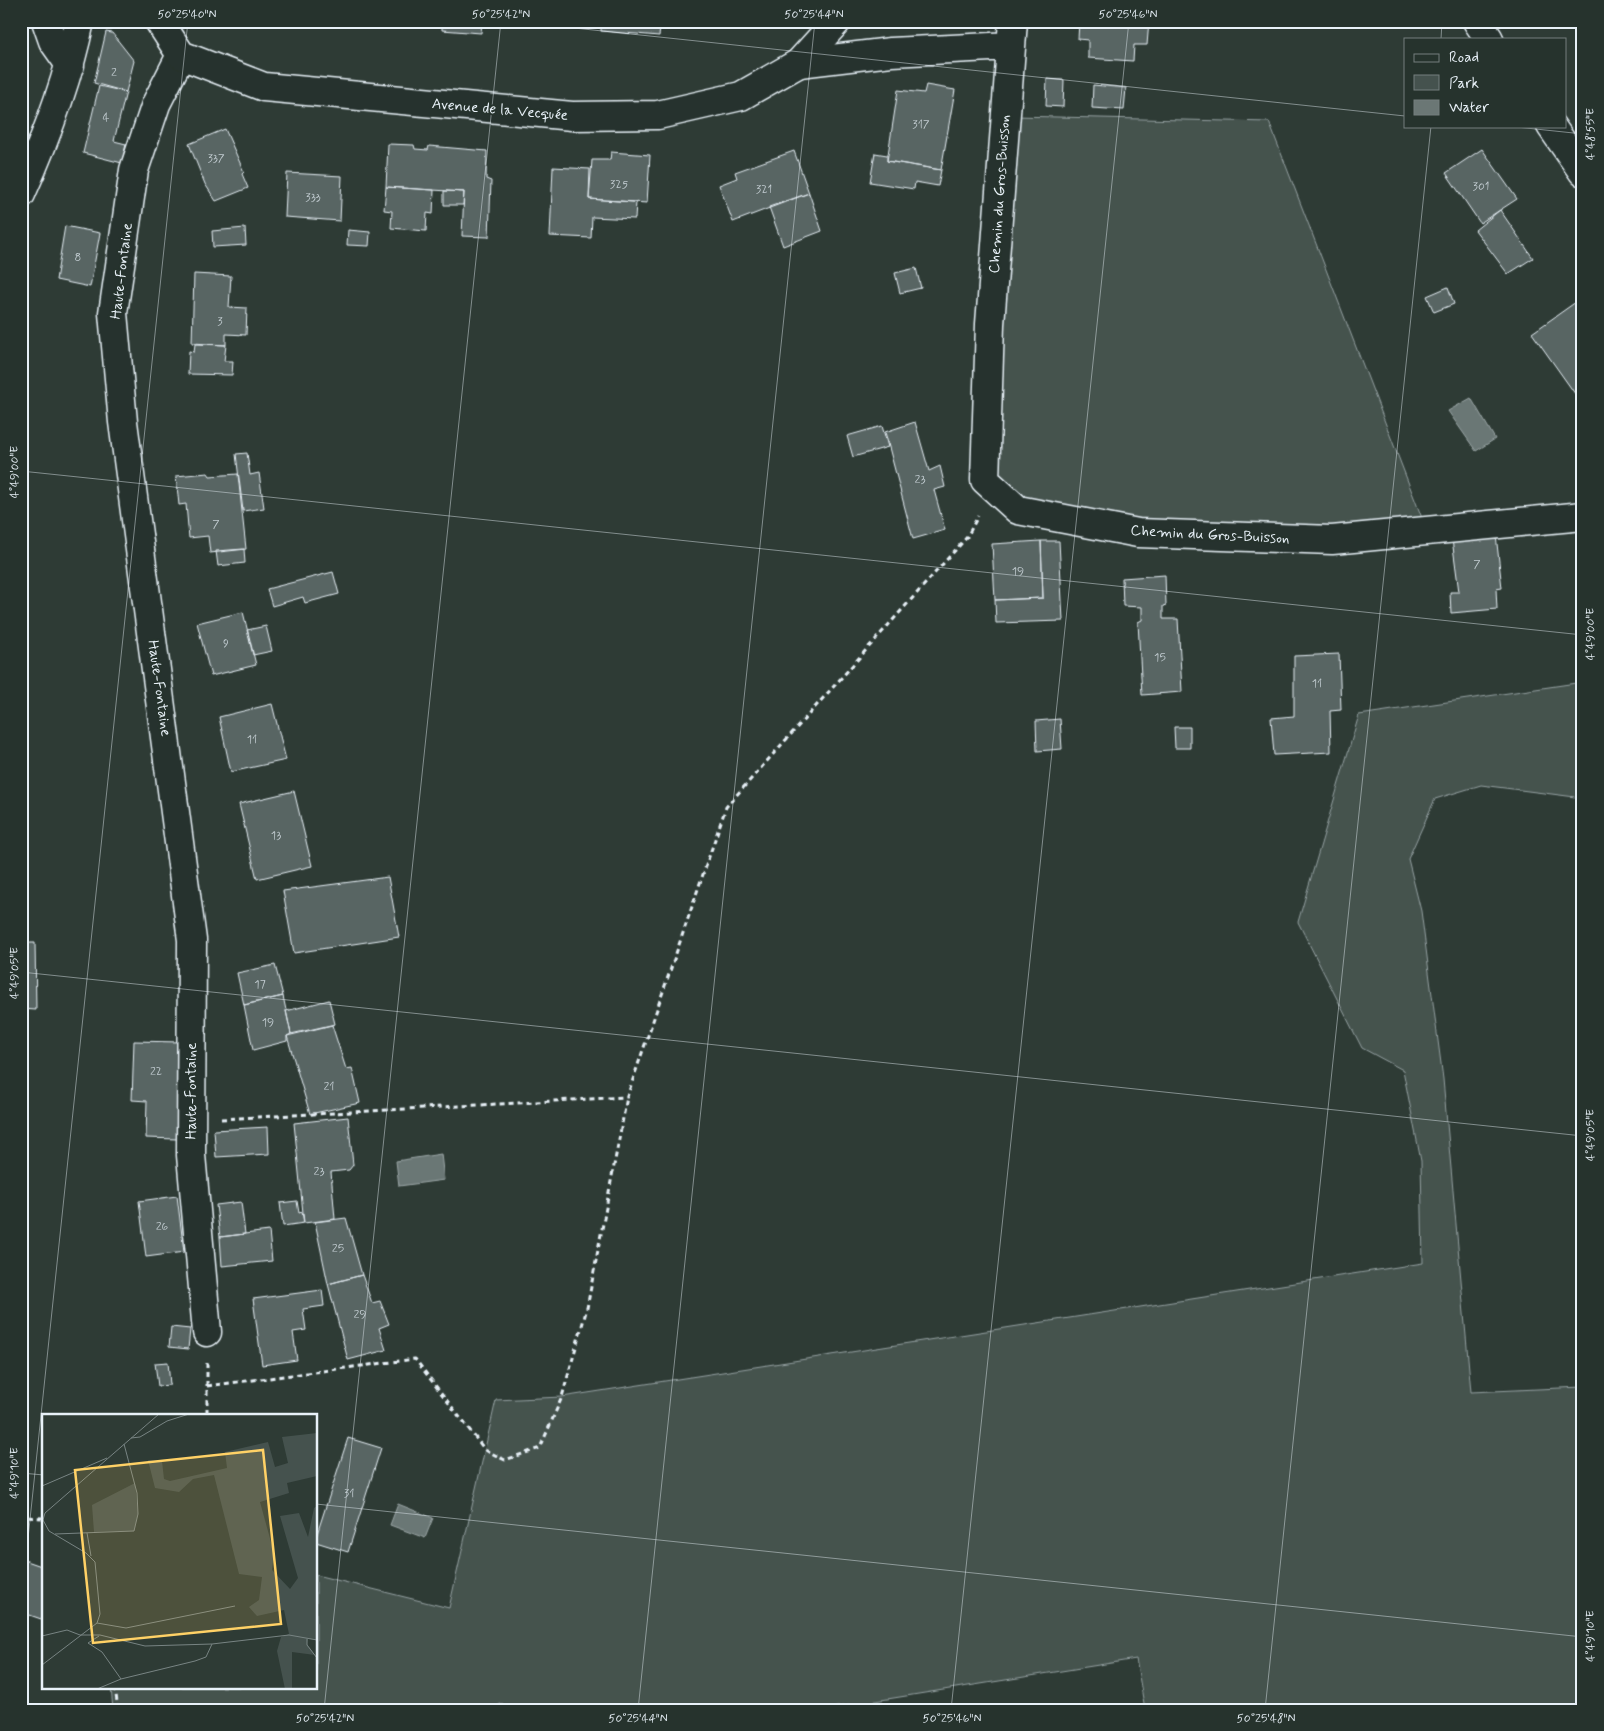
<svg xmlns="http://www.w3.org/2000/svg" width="1604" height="1731" viewBox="0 0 1604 1731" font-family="Mynerve,sans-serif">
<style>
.green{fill:#45524e;stroke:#96a2a3}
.water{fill:#6b7775;stroke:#9da8a9}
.building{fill:#596563;stroke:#e8f1f8}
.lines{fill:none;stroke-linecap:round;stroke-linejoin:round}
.street-casing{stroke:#e8f1f8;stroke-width:31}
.secondary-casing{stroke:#e8f1f8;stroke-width:31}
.path{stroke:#e8f1f8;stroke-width:3;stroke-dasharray:5 4;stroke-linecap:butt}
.street{stroke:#26332d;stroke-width:28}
.secondary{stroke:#26332d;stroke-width:28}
.ticks{fill:none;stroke:#e8f1f8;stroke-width:1;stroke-opacity:0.45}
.labels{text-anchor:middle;stroke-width:4;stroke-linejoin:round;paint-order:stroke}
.number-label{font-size:12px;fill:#c4ced3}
.street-label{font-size:15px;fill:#e8f1f8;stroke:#26332d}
.inset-road{fill:none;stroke:#788483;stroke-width:1}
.view{fill:#ffd166;fill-opacity:0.15;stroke:#ffd166;stroke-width:2.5}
.inset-edge{fill:none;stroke:#e8f1f8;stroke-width:2.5}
.neatline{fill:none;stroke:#e8f1f8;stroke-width:2}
.ticks-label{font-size:12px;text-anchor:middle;fill:#e8f1f8}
</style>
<rect width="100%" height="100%" fill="#2e3b35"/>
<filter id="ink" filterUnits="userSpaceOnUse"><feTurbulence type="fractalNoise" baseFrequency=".02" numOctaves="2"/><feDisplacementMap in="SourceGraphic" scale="10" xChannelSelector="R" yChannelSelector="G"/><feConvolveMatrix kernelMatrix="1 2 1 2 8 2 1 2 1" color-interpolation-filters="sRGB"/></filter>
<g filter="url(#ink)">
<path class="green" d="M1015 116 1269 122 1427 531 1332 540 1018 510 985 480Z
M1583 682V798L1481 785 1435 799 1408 859 1421 911 1443 1079 1471 1392 1583 1387V1710H1145L1136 1659 819 1710H526L500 1704 493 1710H113L111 1687H316V1575L449 1608 496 1400 562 1397 1423 1263 1421 1161 1403 1070 1362 1048 1298 922 1359 715Z"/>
<path class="water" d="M1471 398 1495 439 1476 451 1448 411Z
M441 1154 444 1180 399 1186 396 1161Z
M398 1504 433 1518 425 1538 390 1525Z"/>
<path class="building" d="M442 21H482L481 33 442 30Z
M601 21H661L659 36 601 31Z
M1079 21H1149L1147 45H1134L1133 61 1088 58V40L1078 39Z
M21 26H24L23 62H21Z
M106 32 112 33 134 61 126 92 94 83Z
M1047 79 1064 80 1063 107 1046 106Z
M926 85 955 90 941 170 887 161 898 90 924 93Z
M1093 85 1126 88 1124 110 1092 108Z
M99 86 126 92 114 141 126 144 122 163 83 153Z
M225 129 244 172 242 174 248 188 216 201 205 184 189 144Z
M388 144 414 145 415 149 428 150 429 146 487 151 486 179 491 181 489 237 462 236 464 192 386 187Z
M1482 149 1517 199 1480 223 1446 173Z
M794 151 809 193 733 222 719 185 737 178 735 172Z
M611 152 650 155 647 203 589 199 592 160H610Z
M875 153 887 155V161L941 170 938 186 915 182 914 189 870 182Z
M553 167 590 169 589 199 636 202 635 219 592 217 591 238 550 236Z
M287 173 342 176 340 221 285 217Z
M386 187 434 190 433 214 427 213 426 231 391 228 392 211 384 210Z
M444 191 464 192 463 205H444Z
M809 193 822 231 783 246 769 207Z
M1500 210 1533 258 1508 274 1475 230Z
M65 226 100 233 90 287 56 280Z
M245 228 246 245 213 247 212 231Z
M348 230 370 232 369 246 347 245Z
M916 268 921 288 900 293 895 273Z
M194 274 231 276 229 307 247 308 246 335 226 334V345L192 343Z
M1448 287 1454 304 1434 312 1427 296Z
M1583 297V405L1532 333Z
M195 344 226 345 224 361H233L232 375 188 374 189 351 194 352Z
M915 422 929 471 940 466 945 487 934 490 945 530 913 539 885 432Z
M882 426 888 447 853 457 847 436Z
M247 453 250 475 259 473 264 508 243 511 236 454Z
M208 473 210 476 238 474 246 549 210 553 208 536 189 538 186 504 179 505 176 476Z
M1496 535 1502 588 1496 589 1497 609 1451 613 1450 592H1459L1452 539Z
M1041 541 1043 598 995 600 992 544Z
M1041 541H1059L1063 621 996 623 995 600 1043 598Z
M244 549 245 563 218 566 216 551Z
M333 572 339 594 305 603 303 597 272 606 267 589Z
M1165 575 1166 605 1163 606V619H1178L1182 692 1142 695 1138 622 1142 620V607L1123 606 1122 578Z
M243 612 256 665 211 676 197 623Z
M266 626 272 651 253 655 247 630Z
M1339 654 1341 710 1330 711 1331 752 1274 755 1271 718 1294 716V656Z
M272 704 286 760 231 772 219 717Z
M1060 719 1062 749 1037 751 1036 721Z
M1174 727H1190V748H1175Z
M294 791 312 866 257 879 239 804Z
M388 877 399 937 294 953 283 891Z
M21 943H35L36 1010 21 1009Z
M275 965 283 996 244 1005 237 973Z
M283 996 291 1034 287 1036V1041L253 1050 244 1005Z
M329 1000 335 1024 291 1034 286 1011Z
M332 1025 346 1069 352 1068 360 1103 310 1114 287 1036Z
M134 1041 179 1042 177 1139 146 1138 147 1101 132 1100Z
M348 1117 353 1165 349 1170 331 1172 335 1219 304 1223 294 1123Z
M268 1127 269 1154 216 1157 214 1130Z
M177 1196 184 1252 146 1257 139 1201Z
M297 1201 299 1213 302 1212 304 1223 283 1226 280 1203Z
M241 1202 245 1234 220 1237 216 1205Z
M21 1207H25L21 1231Z
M346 1218 362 1275 328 1284 315 1222Z
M269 1231 272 1261 222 1266 220 1237Z
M362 1275 372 1303 380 1301 389 1324 379 1328 386 1350 348 1360 328 1284Z
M322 1290 324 1306 303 1309 306 1330 293 1332 297 1360 262 1365 253 1299Z
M171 1327 190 1329 188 1349 169 1347Z
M168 1362 170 1385 158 1386 155 1363Z
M348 1438 381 1448 348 1552 316 1542V1537Z
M24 1560 44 1567V1620L21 1612V1569Z"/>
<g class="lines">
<g class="street-casing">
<path id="street" d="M46 21 53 41 70 65
M1013 21 990 324 985 480 1018 510 1138 533 1332 540 1583 516
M181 55 156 104 134 170 113 313 123 422 192 940 191 1155 207 1332
M799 63 891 52 1011 46
M21 194C46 138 68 81 80 21"/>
</g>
<g class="secondary-casing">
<path id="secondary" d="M159 21 181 55 264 87 572 116 658 115 741 96 799 63 837 21
M1477 21 1489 39
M1551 126 1583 172"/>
</g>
<path class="path" d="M221 1119 627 1097 726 807 967 537 978 516
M207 1363V1415
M207 1386 415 1359 485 1450 505 1460 540 1448 562 1397 587 1308 627 1097
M21 1514 24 1517 44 1518
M115 1687 118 1710"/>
<use href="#street" class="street"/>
<use href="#secondary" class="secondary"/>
</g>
</g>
<path class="ticks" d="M508 21 1405 116M1441 39 1442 21M1507 126 1583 134M21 471 1583 635M21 972 1583 1136M21 1473 44 1475M316 1504 1583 1637M21 1605 188 21M324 1710 501 21M638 1710 815 21M951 1710 1129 21M1265 1710 1431 126M1579 1710 1583 1670"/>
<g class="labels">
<g class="number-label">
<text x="114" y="76">2</text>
<text x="106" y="121">4</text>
<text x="921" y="128">317</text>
<text x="216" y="162">337</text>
<text x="619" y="188">325</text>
<text x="1481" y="190">301</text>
<text x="764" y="193">321</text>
<text x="313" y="201">333</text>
<text x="78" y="261">8</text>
<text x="220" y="325">3</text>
<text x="920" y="483">23</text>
<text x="216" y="528">7</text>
<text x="1477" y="568">7</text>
<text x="1018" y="575">19</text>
<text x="226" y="647">9</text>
<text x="1160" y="661">15</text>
<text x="1317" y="687">11</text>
<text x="252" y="743">11</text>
<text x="276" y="839">13</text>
<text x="260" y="988">17</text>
<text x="268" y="1026">19</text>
<text x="156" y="1075">22</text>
<text x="329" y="1090">21</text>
<text x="319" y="1175">23</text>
<text x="162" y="1230">26</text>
<text x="338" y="1252">25</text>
<text x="360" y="1318">29</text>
<text x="349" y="1497">31</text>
</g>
<g class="street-label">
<text transform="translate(500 109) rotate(5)" y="5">Avenue de la Vecquée</text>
<text transform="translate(999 194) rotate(-86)" y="5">Chemin du Gros-Buisson</text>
<text transform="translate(121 271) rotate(-83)" y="5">Haute-Fontaine</text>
<text transform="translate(1210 534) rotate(3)" y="5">Chemin du Gros-Buisson</text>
<text transform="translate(160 688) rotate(82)" y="5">Haute-Fontaine</text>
<text transform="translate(191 1091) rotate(-90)" y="5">Haute-Fontaine</text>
</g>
</g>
<g transform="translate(42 1414)">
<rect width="275" height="275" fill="#2e3b35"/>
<path d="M275 19V62L245 69 247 79 218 88 232 139 230 156 248 175 256 164 238 102 257 99 266 123 272 94 275 92V226L266 225 265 230 273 241 250 238V275H243L235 237 239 223 247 220 242 196 215 202 207 193 217 186 220 163 197 160 172 61 151 65 137 78 113 74 106 46 120 47 122 65 128 67 185 54 183 38 226 28 233 53 246 49 240 23ZM93 69 96 100 92 117 52 118 50 91Z" fill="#45524e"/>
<path class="inset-road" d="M89 24 98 23 125 7 147 0M0 72 65 44M45 119 49 142M13 120 92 117 96 100 95 79 82 30M55 209 84 214 193 192M0 222 25 216 38 221H58L103 232 170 230 247 221 275 226M57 222 46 229 60 238 79 265M265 225V231L275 244M0 251 55 209 58 200 53 148 44 139 7 117 1 106 3 99 117 0M55 275 79 265 153 247 164 243 170 230"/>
<path class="view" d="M221 36 239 210 51 229 33 56Z"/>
<rect width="275" height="275" class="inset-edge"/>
</g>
<rect width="1604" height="1731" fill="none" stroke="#26332d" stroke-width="55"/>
<rect x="1404" y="38" width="162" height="90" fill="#26332d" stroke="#747f7e"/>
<rect x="1414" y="54" width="25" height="8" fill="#26332d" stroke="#747f7e"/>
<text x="1449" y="62" font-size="15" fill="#e8f1f8">Road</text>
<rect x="1414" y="75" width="25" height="15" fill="#45524e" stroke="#747f7e"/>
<text x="1449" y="88" font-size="15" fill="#e8f1f8">Park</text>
<rect x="1414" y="100" width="25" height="15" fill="#6b7775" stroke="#747f7e"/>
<text x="1449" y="112" font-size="15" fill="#e8f1f8">Water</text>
<rect x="28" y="28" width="1548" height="1676" class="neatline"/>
<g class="ticks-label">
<text x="187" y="18">50°25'40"N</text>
<text x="501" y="18">50°25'42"N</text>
<text x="814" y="18">50°25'44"N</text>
<text x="1128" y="18">50°25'46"N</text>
<text transform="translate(1590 134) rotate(-90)" y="4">4°48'55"E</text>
<text transform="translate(14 472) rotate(-90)" y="4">4°49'00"E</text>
<text transform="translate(1590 634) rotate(-90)" y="4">4°49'00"E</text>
<text transform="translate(14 973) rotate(-90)" y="4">4°49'05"E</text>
<text transform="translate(1590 1135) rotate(-90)" y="4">4°49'05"E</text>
<text transform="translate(14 1473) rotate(-90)" y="4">4°49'10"E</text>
<text transform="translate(1590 1636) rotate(-90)" y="4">4°49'10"E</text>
<text x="325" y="1722">50°25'42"N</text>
<text x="638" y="1722">50°25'44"N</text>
<text x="952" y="1722">50°25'46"N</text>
<text x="1266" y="1722">50°25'48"N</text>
</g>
</svg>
